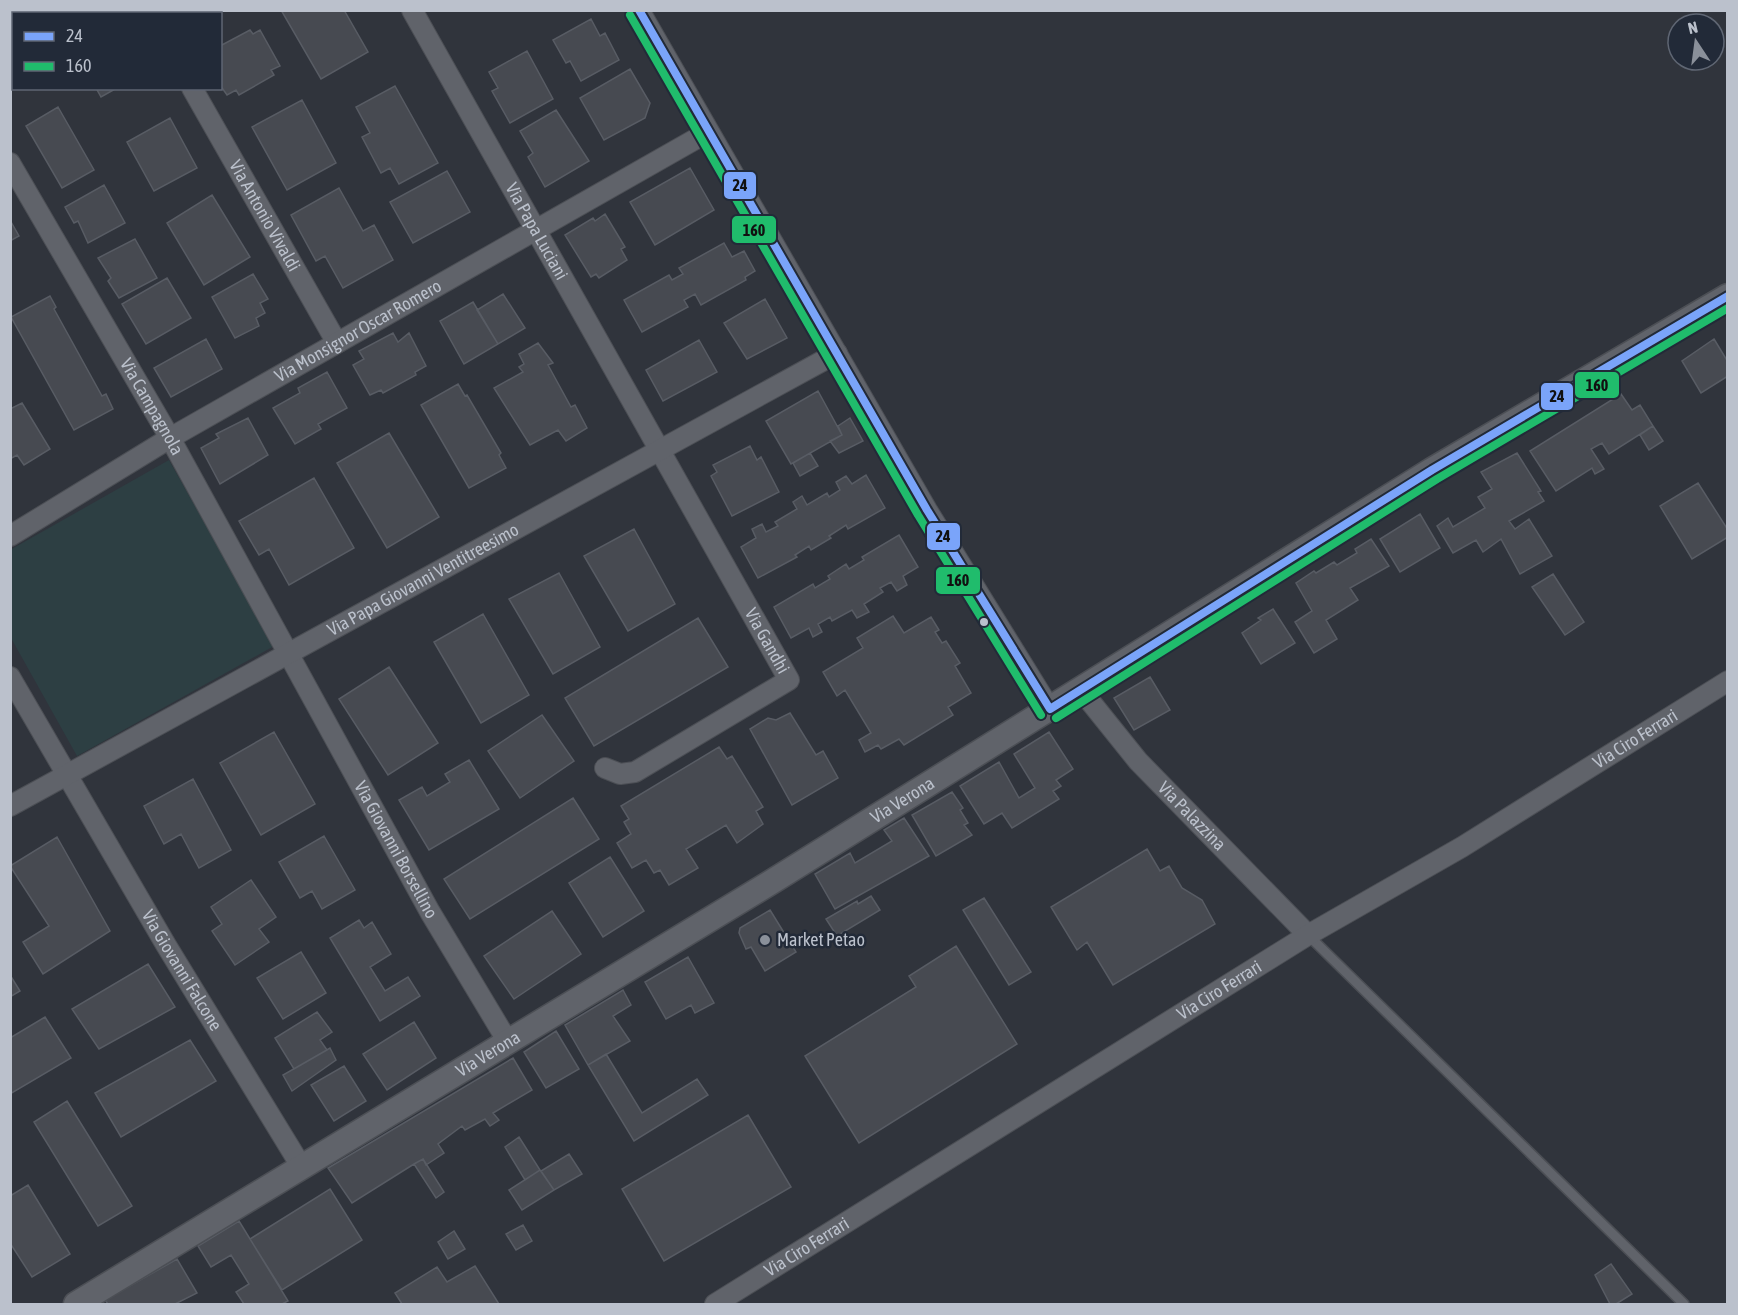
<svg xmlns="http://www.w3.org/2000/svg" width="1738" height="1315" viewBox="0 0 1738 1315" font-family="'Asap Condensed',sans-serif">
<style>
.green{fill:#2d3f43}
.building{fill:#474a51;stroke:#585c64;stroke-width:1.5}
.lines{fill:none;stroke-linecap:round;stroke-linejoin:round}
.service-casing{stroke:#4c4f55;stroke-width:12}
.minor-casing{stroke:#4c4f55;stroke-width:22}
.tertiary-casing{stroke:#4c4f55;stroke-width:27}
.service{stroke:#60636a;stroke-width:9}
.minor{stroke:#60636a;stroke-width:20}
.tertiary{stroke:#60636a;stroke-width:24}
.bus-1-casing{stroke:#222a38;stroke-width:12}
.bus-2-casing{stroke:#222a38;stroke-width:12}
.bus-1{stroke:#7aa4fa;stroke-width:8}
.bus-2{stroke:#20bc6c;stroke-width:8}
.bus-dot{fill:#bbc1cc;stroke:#222a38;stroke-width:2}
.poi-dot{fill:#8a909a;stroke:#222a38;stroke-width:2}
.labels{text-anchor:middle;stroke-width:5;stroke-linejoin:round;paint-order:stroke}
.street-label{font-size:18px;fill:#bbc1cc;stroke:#222a38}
.poi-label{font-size:18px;fill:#bbc1cc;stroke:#222a38;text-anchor:start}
.line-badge{stroke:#222a38;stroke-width:2}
.pale-badge-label{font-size:16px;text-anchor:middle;font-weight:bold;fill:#111}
</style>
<rect width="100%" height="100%" fill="#30343c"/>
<path class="green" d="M169 460 274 646 77 756 11 638 10 550Z"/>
<path class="building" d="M52 10H78L73 14H53Z
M188 10H215L209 14H190Z
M281 10H344L368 52 321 79Z
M591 19 600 36 605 33 619 60 581 81 570 61 566 63 553 40Z
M250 30 253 34 260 30 280 66 271 70 274 75 239 95 236 90 227 95 220 85V46Z
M14 38V88L10 91V40Z
M527 51 553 99 510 123 492 91 498 88 489 72Z
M630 69 650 103 645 118 604 140 580 98Z
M395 86 438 163 399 184 390 168 381 173 362 137 370 133 356 107Z
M96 88H117L101 97Z
M302 100 336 163 287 190 252 127Z
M58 107 94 170 62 188 26 126Z
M556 110 589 161 545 187 528 157 533 153 520 131Z
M170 118 197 168 154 191 127 142Z
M690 168 714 210 655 245 630 202Z
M447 171 470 212 413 243 390 202Z
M104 185 125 223 88 243 78 221 74 223 65 207Z
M339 188 363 231 374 225 393 260 343 288 325 256 316 261 291 215Z
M212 195 250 257 204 285 167 223Z
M605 214 625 247 621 249 627 260 599 278 596 274 591 277 565 235 593 218 595 221Z
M10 220 19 236 10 241Z
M135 239 157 278 119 298 108 281 111 278 98 258Z
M724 243 732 257 744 251 755 271 745 277 746 280 701 305 695 294 684 300 688 307 642 332 624 300 669 275 672 280 683 274 679 268Z
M253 274 268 299 260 303 265 313 256 318 259 326 235 338 212 297Z
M167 278 191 318 146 344 122 304Z
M503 294 525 328 498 344 477 310Z
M50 296 56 307 54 309 102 396 106 394 113 409 74 430 11 317Z
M765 299 787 338 747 359 724 323Z
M473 302 498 344 464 364 440 321Z
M393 333 398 342 409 333 426 366 415 372 416 375 383 393 381 390 370 395 353 365 364 359 359 351Z
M206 339 222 369 171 397 154 368Z
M1714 339 1728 362V376L1701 393 1682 361Z
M699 340 717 372 663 401 646 370Z
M538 343 553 363 548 365 571 407 575 405 587 428 566 441 558 430 530 445 494 388 523 372 519 367 524 364 519 354Z
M327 372 347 408 318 424 321 429 295 444 273 408 300 393 298 388Z
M458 384 465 396 467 395 501 453 499 455 506 468 469 488 421 405Z
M818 391 842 435 791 464 766 421Z
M1621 394 1632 410 1640 405 1653 426 1609 454 1602 443 1591 449 1604 469 1595 474 1592 468 1556 491 1530 451Z
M22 403 50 449 24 465 17 455 10 459V409Z
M248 418 268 455 220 484 201 448 219 438 216 434Z
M850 418 863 441 839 453 830 441 842 435 838 426Z
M1653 426 1663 441 1649 450 1640 435Z
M389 433 439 517 387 548 337 463Z
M750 446 757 460 761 457 779 492 732 516 711 476 717 472 713 465Z
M810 453 818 466 800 476 793 463Z
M1517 453 1541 491 1538 492 1544 501 1509 521 1515 529 1529 519 1552 556 1520 574 1501 539 1483 552 1476 540 1453 553 1437 526 1448 518 1453 527 1485 508 1478 497 1492 489 1481 472Z
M866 475 885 508 848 529 846 525 829 536 831 538 811 550 809 546 795 555 797 557 758 578 741 547 756 538 752 529 762 524 766 532 778 526 775 522 797 509 793 502 802 496 807 505 827 493 829 497 840 490 836 482 846 476 852 484Z
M314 478 354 548 289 585 269 549 259 555 239 521Z
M1698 483 1728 530V537L1692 559 1660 506Z
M1420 514 1440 548 1400 572 1380 539Z
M634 529 675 604 628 631 584 556Z
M899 535 918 567 903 576 907 585 897 591 891 582 880 588 883 592 864 604 869 612 857 618 852 610 832 621 830 617 818 624 822 632 813 637 809 628 791 638 774 607 813 584 815 588 830 579 828 576 846 564 849 569 864 560 862 557Z
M1371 539 1389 566 1350 588 1358 600 1326 620 1337 639 1314 653 1295 622 1312 611 1296 583 1314 571 1316 573 1334 562 1337 565 1357 553 1355 549Z
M559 573 600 647 553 674 509 599Z
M1553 574 1584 622 1565 635 1532 587Z
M1273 609 1295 643 1261 664 1242 633 1261 620 1258 618Z
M483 614 529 695 481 723 434 642Z
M893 616 904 633 931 617 939 630 935 632 942 643 946 641 960 663 955 666 971 693 948 707 953 715 904 745 899 739 881 749 878 745 865 752 859 740 871 733 845 690 837 696 823 672 863 648 857 638Z
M698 618 728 667 594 746 565 698Z
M389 667 438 743 388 775 339 699Z
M1150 677 1170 710 1134 730 1114 698Z
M790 713 816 755 823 751 838 778 792 805 750 729 768 718 776 720Z
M542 715 574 761 520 798 488 751Z
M274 732 315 804 261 835 220 763Z
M1049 732 1073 769 1056 780 1061 786 1053 791 1059 799 1012 828 1002 813 984 824 960 786 999 762 1019 798 1035 788 1014 754Z
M719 747 727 759 732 756 763 807 756 811 763 824 737 843 726 825 686 849 698 868 669 885 660 870 654 873 646 860 632 868 617 843 631 834 624 822 629 819 621 806Z
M469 760 499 809 429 850 399 800 422 787 427 796 450 782 445 774Z
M193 779 231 850 199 868 181 834 164 844 144 806Z
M952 792 963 808 960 810 968 823 964 825 972 835 936 856 912 815Z
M573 798 599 839 470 919 444 879Z
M904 818 929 856 835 909 815 874 850 853 855 863 892 841 884 830Z
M324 836 355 890 322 909 312 891 300 898 279 862Z
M57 837 110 931 43 974 23 942 49 926 10 866Z
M1147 849 1160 871 1169 866 1182 888 1202 900 1215 924 1113 985 1087 942 1077 950 1051 907Z
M610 857 644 911 603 937 569 883Z
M251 880 276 917 259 929 269 942 235 965 212 931 222 924 211 907Z
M871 896 880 910 837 936 826 919 857 901 858 904Z
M984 898 1031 972 1009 985 963 910Z
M770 910 796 952 765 971 751 947 746 949 739 933 740 928Z
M552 911 581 954 514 999 484 956Z
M359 920 364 928 372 922 391 954 370 967 385 991 408 977 420 996 380 1021 330 938Z
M956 946 1017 1044 859 1143 805 1056 916 987 909 976Z
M301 952 326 993 283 1019 257 978Z
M688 957 714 1003 695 1013 691 1005 666 1019 645 982Z
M148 964 175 1007 99 1049 72 1009Z
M10 975 20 991 10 997Z
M623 990 631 1005 613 1016 630 1041 588 1065 565 1025Z
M317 1012 332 1032 320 1040 327 1050 294 1069 275 1038Z
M45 1017 71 1058 10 1094V1038Z
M414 1022 436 1058 387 1090 363 1054Z
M556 1031 579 1069 546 1088 524 1052Z
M190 1040 216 1081 121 1137 95 1093Z
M330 1048 336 1060 292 1091 283 1075Z
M606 1054 642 1113 697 1079 708 1095 634 1141 588 1065Z
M513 1058 532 1090 493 1113 499 1120 490 1126 485 1119 465 1130 462 1126 438 1144 444 1153 426 1165 423 1159 414 1164 352 1203 328 1168Z
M344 1066 366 1101 334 1121 311 1085Z
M67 1101 132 1206 98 1226 34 1122Z
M748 1115 791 1187 664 1261 622 1189Z
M519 1137 540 1170 525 1180 505 1147Z
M569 1154 582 1174 554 1190 541 1171Z
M423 1159 444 1192 436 1198 414 1164Z
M540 1170 554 1190 522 1210 509 1190Z
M28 1185 70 1254 32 1277 10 1243V1196Z
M330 1189 362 1240 282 1290 250 1239Z
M239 1221 288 1301 282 1304H244L236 1292 249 1284 231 1255 211 1267 198 1246Z
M523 1225 532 1241 516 1250 506 1234Z
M454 1231 465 1249 448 1259 438 1242Z
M177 1259 197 1293 175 1304H108L105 1300Z
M1611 1264 1632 1294 1616 1304H1610L1595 1275Z
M475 1266 499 1304H402L395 1293 437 1267 447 1282Z"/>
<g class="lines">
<g class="service-casing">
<path id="service" d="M1308 935 1684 1304"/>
</g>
<g class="minor-casing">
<g id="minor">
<path d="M147 10 149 14"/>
<path id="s1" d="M412 10 789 680 635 772 620 774 605 768"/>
<path d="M639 10 927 510 1050 709"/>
<path id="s2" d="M192 88 337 343"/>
<path id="s3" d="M10 163 170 438 430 912 508 1042"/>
<path id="s4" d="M10 536 170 438 708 132"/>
<path id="s5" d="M10 677 166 945 301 1166"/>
<path id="s6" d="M1081 690 1138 761 1308 935"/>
<path id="s7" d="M10 806 837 353"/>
<path id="s8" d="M715 1304 1308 935 1462 847 1728 681"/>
</g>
</g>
<g class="tertiary-casing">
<g id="tertiary">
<path id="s9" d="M76 1304 773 881 1432 470 1728 296"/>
</g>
</g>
<use href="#service" class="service"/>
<use href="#minor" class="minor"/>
<use href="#tertiary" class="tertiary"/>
<g class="bus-1-casing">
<path id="bus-1" d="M639 10 927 510 1050 709
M1050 709 1432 470 1728 296"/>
</g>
<g class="bus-2-casing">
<path id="bus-2" d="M630 15 918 515 1041 715
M1056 718 1437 479 1728 308"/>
</g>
<use href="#bus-1" class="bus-1"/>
<use href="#bus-2" class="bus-2"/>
</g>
<circle class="bus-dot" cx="984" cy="622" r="5"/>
<circle class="poi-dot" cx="765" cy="940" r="6"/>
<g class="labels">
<g class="street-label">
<text dy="6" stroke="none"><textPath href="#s2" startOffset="147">Via Antonio Vivaldi</textPath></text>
<text dy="6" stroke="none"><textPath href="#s1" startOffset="254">Via Papa Luciani</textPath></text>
<text dy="6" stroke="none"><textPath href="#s4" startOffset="404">Via Monsignor Oscar Romero</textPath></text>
<text dy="6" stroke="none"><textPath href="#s3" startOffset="282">Via Campagnola</textPath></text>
<text dy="6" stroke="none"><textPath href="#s7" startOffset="471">Via Papa Giovanni Ventitreesimo</textPath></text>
<text dy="6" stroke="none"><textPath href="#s1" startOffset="724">Via Gandhi</textPath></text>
<text dy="6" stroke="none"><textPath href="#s8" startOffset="1080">Via Ciro Ferrari</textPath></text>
<text dy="6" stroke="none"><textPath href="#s9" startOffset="968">Via Verona</textPath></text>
<text dy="6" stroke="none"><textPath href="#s6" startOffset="168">Via Palazzina</textPath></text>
<text dy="6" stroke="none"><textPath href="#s3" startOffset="788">Via Giovanni Borsellino</textPath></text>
<text dy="6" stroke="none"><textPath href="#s5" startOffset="340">Via Giovanni Falcone</textPath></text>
<text dy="6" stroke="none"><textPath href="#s8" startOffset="594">Via Ciro Ferrari</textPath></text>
<text dy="6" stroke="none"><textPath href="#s9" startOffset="482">Via Verona</textPath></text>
<text dy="6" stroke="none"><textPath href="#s8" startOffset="108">Via Ciro Ferrari</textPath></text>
</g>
<g class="poi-label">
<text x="777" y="946">Market Petao</text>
</g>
</g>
<g class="line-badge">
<rect x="723" y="171" width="34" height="29" rx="6" fill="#7aa4fa"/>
<rect x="731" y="215" width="46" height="29" rx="6" fill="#20bc6c"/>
<rect x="1574" y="371" width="46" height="28" rx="6" fill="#20bc6c"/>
<rect x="1540" y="382" width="34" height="29" rx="6" fill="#7aa4fa"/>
<rect x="926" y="522" width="35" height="29" rx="6" fill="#7aa4fa"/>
<rect x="935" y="566" width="46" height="29" rx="6" fill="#20bc6c"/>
</g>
<g class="pale-badge-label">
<text x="740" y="191">24</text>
<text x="754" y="236">160</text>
<text x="1597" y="391">160</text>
<text x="1557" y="402">24</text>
<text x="943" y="542">24</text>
<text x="958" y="586">160</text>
</g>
<rect width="1738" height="1315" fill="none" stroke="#bbc1cc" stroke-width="24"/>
<rect x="12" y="12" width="210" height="78" fill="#222a38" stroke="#5f6673" stroke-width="1.5"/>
<rect x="24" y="32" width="30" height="9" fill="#7aa4fa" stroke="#5f6673" stroke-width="1.5"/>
<text x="66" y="42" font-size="18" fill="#bbc1cc">24</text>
<rect x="24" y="62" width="30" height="9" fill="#20bc6c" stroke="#5f6673" stroke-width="1.5"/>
<text x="66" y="72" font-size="18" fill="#bbc1cc">160</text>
<g transform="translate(1696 42) rotate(347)"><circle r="28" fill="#222a38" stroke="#5f6673" stroke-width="1.5"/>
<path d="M0-4.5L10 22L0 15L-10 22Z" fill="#8a909a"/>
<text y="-9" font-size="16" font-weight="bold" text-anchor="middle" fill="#bbc1cc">N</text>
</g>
</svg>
